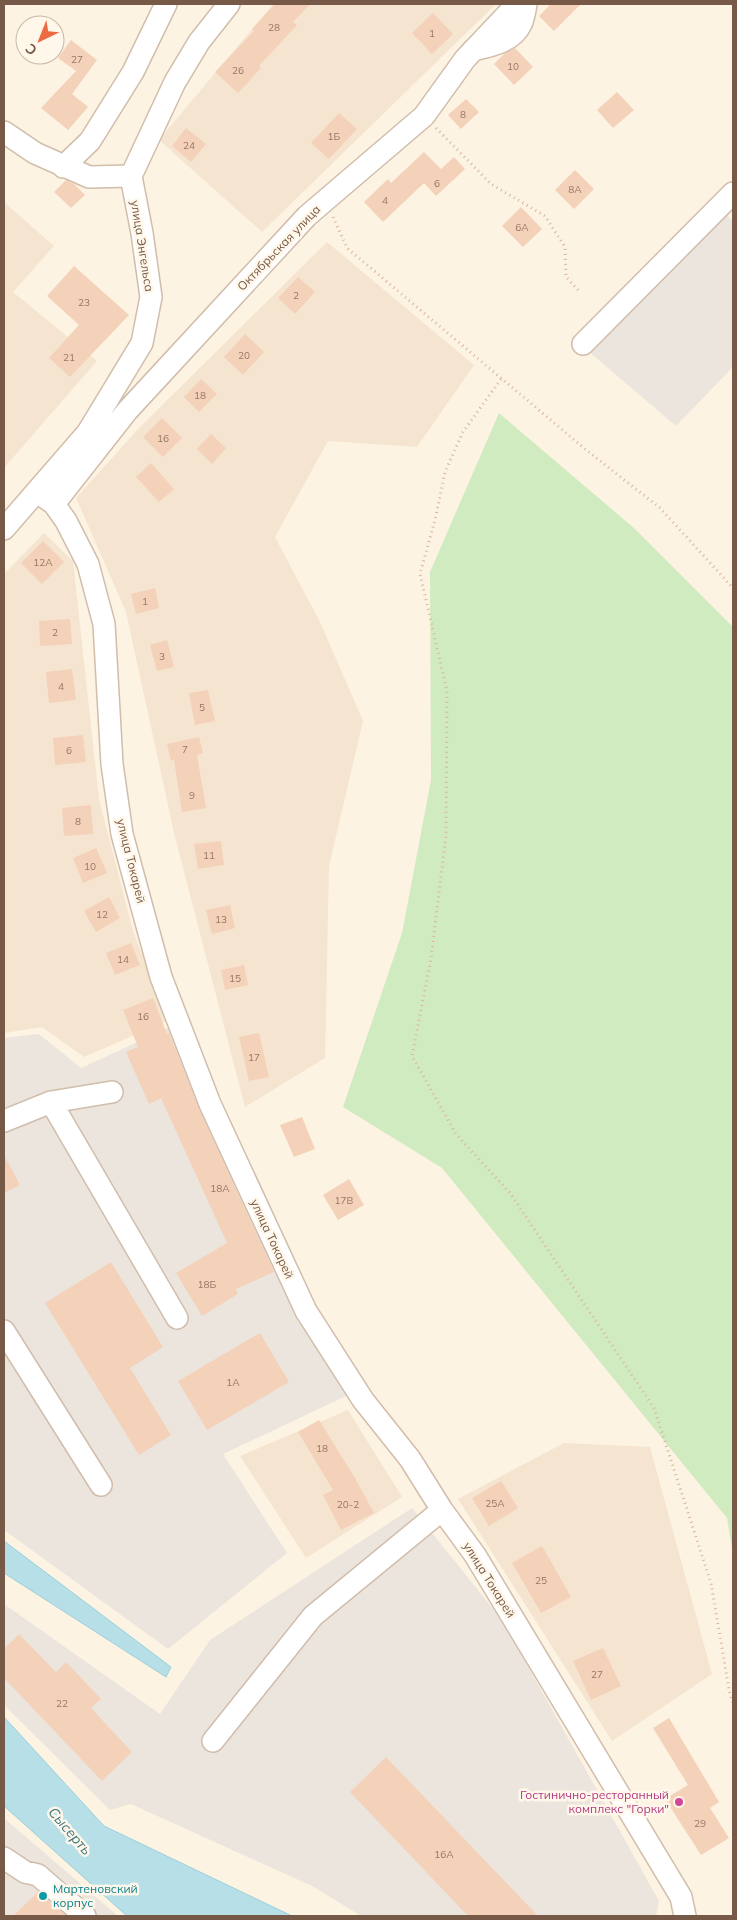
<svg xmlns="http://www.w3.org/2000/svg" width="737" height="1920" viewBox="0 0 737 1920" font-family="Mulish,sans-serif">
<style>
.residential{fill:#f5e5d0}
.industrial{fill:#ece5de}
.green{fill:#d1ebc0}
.water{fill:#b6dfe8;stroke:#9ccfda}
.building{fill:#f4d1b9}
.lines{fill:none;stroke-linecap:round;stroke-linejoin:round}
.minor-casing{stroke:#d1bdab;stroke-width:24}
.path{stroke:#d9b59c;stroke-width:3;stroke-dasharray:1 4;stroke-linecap:butt}
.minor{stroke:#fff;stroke-width:21}
.hotel-dot{fill:#d1479c;stroke:#fff7ea;stroke-width:2}
.culture-dot{fill:#0f9aa8;stroke:#fff7ea;stroke-width:2}
.labels{text-anchor:middle;stroke-width:5;stroke-linejoin:round;paint-order:stroke}
.number-label{font-size:10px;fill:#967764}
.street-label{font-size:12px;fill:#765947;stroke:#fff7ea}
.hotel-label{font-size:12px;fill:#b23c85;stroke:#fff7ea;text-anchor:end}
.culture-label{font-size:12px;fill:#0d838f;stroke:#fff7ea;text-anchor:start}
.water-label{font-size:14px;font-style:italic;fill:#3d7783;stroke:#fff7ea}
</style>
<rect width="100%" height="100%" fill="#fdf3e2"/>
<path class="residential" d="M273 4H496L262 232 159 140Z
M4 202 54 246 13 292 97 361 4 468Z
M327 242 474 365 417 447 328 441 275 537 321 624 363 721 329 866 325 1058 245 1107 174 833 126 612 76 498 138 429Z
M44 533 73 561 99 799 133 931 167 1021 84 1057 42 1027 4 1033V574Z
M348 1410 402 1497 306 1558 240 1456Z
M564 1443 650 1447 712 1674 612 1741 458 1499Z"/>
<path class="industrial" d="M721 209 733 221V367L676 426 588 351Z
M170 1027 346 1396 223 1454 287 1553 168 1649 4 1530V1038L39 1034 81 1068Z
M412 1508 502 1620 659 1901 656 1916H361L314 1887 131 1804 110 1810 4 1705V1604L160 1714 210 1640Z
M4 1818 118 1916H4Z"/>
<path class="green" d="M499 413 635 529 733 627V1555L727 1518 442 1168 343 1107 402 933 431 780 430 572Z"/>
<path class="water" d="M4 1541 171 1667 166 1677 4 1573Z
M4 1717 104 1826 292 1916H127L4 1806Z"/>
<path class="building" d="M275 4H310L293 22 297 25 259 66 261 68 238 93 215 72 254 31 252 29Z
M551 4H581L554 31 539 16Z
M433 13 453 34 432 54 412 33Z
M71 40 97 60 72 94 88 107 68 130 41 108 76 71 58 58Z
M515 48 533 67 514 85 494 64 504 54Z
M617 92 634 110 613 128 597 110Z
M466 99 479 112 461 129 448 115Z
M339 113 357 129 329 159 311 143Z
M186 128 206 144 191 162 172 146Z
M424 152 441 169 454 157 465 169 436 196 424 183 383 222 364 202 388 179 391 183Z
M575 170 594 189 574 209 555 190Z
M66 180 74 184 85 195 71 208 54 192Z
M521 207 542 229 523 247 502 226Z
M74 266 129 315 70 377 49 358 79 325 47 296Z
M298 277 315 292 295 314 278 298Z
M245 334 264 352 243 375 224 357Z
M201 379 217 394 199 412 184 397Z
M162 418 182 438 163 457 143 437Z
M211 434 226 448 212 464 197 449Z
M151 463 174 489 159 502 136 477Z
M43 541 64 562 42 584 21 563Z
M155 588 159 608 136 614 131 594Z
M70 619 72 644 40 646 39 621Z
M167 640 174 667 157 671 150 645Z
M72 669 76 700 49 703 46 672Z
M208 690 215 721 195 725 189 693Z
M83 735 86 762 55 765 53 738Z
M199 737 203 753 197 755 206 808 182 812 174 760 171 761 167 744Z
M91 805 93 834 64 836 62 808Z
M221 841 224 865 198 869 194 844Z
M96 848 107 873 83 883 73 858Z
M109 897 120 918 96 932 84 911Z
M230 905 235 928 212 934 206 910Z
M131 943 140 965 115 975 106 953Z
M244 965 248 985 225 990 221 970Z
M153 998 167 1034 169 1033 173 1043 199 1109 274 1272 236 1289 238 1294 202 1316 176 1273 227 1243 161 1098 149 1104 126 1052 138 1047 123 1010Z
M259 1033 269 1077 249 1081 239 1037Z
M302 1117 315 1149 294 1157 280 1125Z
M4 1155 20 1185 4 1193Z
M349 1179 364 1205 338 1220 323 1195Z
M111 1262 163 1347 130 1368 171 1435 139 1455 45 1303Z
M260 1333 289 1382 207 1430 178 1381Z
M319 1420 355 1478 374 1513 341 1530 323 1495 333 1490 298 1432Z
M501 1481 518 1508 489 1526 472 1498Z
M542 1546 571 1597 541 1613 512 1563Z
M19 1634 56 1672 66 1662 101 1699 91 1708 132 1752 102 1781 4 1678V1649Z
M603 1648 621 1686 591 1700 573 1661Z
M669 1718 719 1802 710 1808 729 1838 701 1855 665 1799 688 1785 653 1728Z
M386 1757 538 1916H468L350 1792Z
M38 1892 66 1916H13Z"/>
<g class="lines">
<g class="minor-casing">
<path id="minor" d="M473 50C490 46 513 42 521 24 524 18 525 10 526 4
M4 132 35 153 89 177 131 176
M63 167 90 141 133 72 166 4
M583 344 733 193
M37 492 54 504 66 521 88 564 104 624 112 764 122 834 161 977 210 1104 306 1311 363 1400 410 1459 442 1510 475 1555 681 1897 685 1916
M54 504 127 411 307 216 424 116 465 59 517 4
M4 529 88 432 142 343 151 297 142 233 131 176 175 82 199 42 229 4
M51 1102 177 1318
M4 1121 51 1102 112 1092
M4 1331 101 1485
M213 1741 313 1616 442 1510
M4 1858 25 1872 38 1875 85 1916"/>
</g>
<path class="path" d="M436 128 491 184 545 216 565 247 566 277 579 291
M333 217 347 248 585 449 660 508 733 588
M501 379 463 432 445 472 435 520 420 574 447 691 446 835 431 959 412 1056 456 1134 510 1193 654 1408 711 1583 730 1695 733 1703"/>
<use href="#minor" class="minor"/>
</g>
<circle class="hotel-dot" cx="679" cy="1802" r="5"/>
<circle class="culture-dot" cx="43" cy="1896" r="5"/>
<g class="labels">
<g class="number-label">
<text x="274" y="31">28</text>
<text x="432" y="37">1</text>
<text x="77" y="63">27</text>
<text x="513" y="70">10</text>
<text x="238" y="74">26</text>
<text x="463" y="118">8</text>
<text x="334" y="140">1Б</text>
<text x="189" y="149">24</text>
<text x="437" y="187">6</text>
<text x="575" y="193">8А</text>
<text x="385" y="204">4</text>
<text x="522" y="231">6А</text>
<text x="296" y="299">2</text>
<text x="84" y="306">23</text>
<text x="244" y="359">20</text>
<text x="69" y="361">21</text>
<text x="200" y="399">18</text>
<text x="163" y="442">16</text>
<text x="43" y="566">12А</text>
<text x="145" y="605">1</text>
<text x="55" y="636">2</text>
<text x="162" y="660">3</text>
<text x="61" y="690">4</text>
<text x="202" y="711">5</text>
<text x="185" y="753">7</text>
<text x="69" y="754">6</text>
<text x="192" y="799">9</text>
<text x="78" y="825">8</text>
<text x="209" y="859">11</text>
<text x="90" y="870">10</text>
<text x="102" y="918">12</text>
<text x="221" y="923">13</text>
<text x="123" y="963">14</text>
<text x="235" y="982">15</text>
<text x="143" y="1020">16</text>
<text x="254" y="1061">17</text>
<text x="220" y="1192">18А</text>
<text x="344" y="1204">17В</text>
<text x="207" y="1288">18Б</text>
<text x="233" y="1386">1А</text>
<text x="322" y="1452">18</text>
<text x="495" y="1507">25А</text>
<text x="348" y="1508">20-2</text>
<text x="541" y="1584">25</text>
<text x="597" y="1678">27</text>
<text x="62" y="1707">22</text>
<text x="700" y="1827">29</text>
<text x="444" y="1858">16А</text>
</g>
<g class="street-label">
<text transform="translate(142 246) rotate(81)" y="4">улица Энгельса</text>
<text transform="translate(279 248) rotate(-46)" y="4">Октябрьская улица</text>
<text transform="translate(131 861) rotate(76)" y="4">улица Токарей</text>
<text transform="translate(272 1239) rotate(65)" y="4">улица Токарей</text>
<text transform="translate(489 1580) rotate(58)" y="4">улица Токарей</text>
</g>
<g class="hotel-label">
<text x="669" y="1799">Гостинично-ресторанный<tspan x="669" dy="14">комплекс "Горки"</tspan></text>
</g>
<g class="culture-label">
<text x="53" y="1893">Мартеновский<tspan x="53" dy="14">корпус</tspan></text>
</g>
<g class="water-label">
<text transform="translate(70 1831) rotate(49)" y="5">Сысерть</text>
</g>
</g>
<rect width="737" height="1920" fill="none" stroke="#765947" stroke-width="10"/>
<g transform="translate(40 40) rotate(223)"><circle r="24" fill="#fff7ea" stroke="#c8b8a9"/>
<path d="M0-4L9 19L0 12L-9 19Z" fill="#ed6b42"/>
<text y="-8" font-size="14" font-weight="bold" text-anchor="middle" fill="#765947">С</text>
</g>
</svg>
